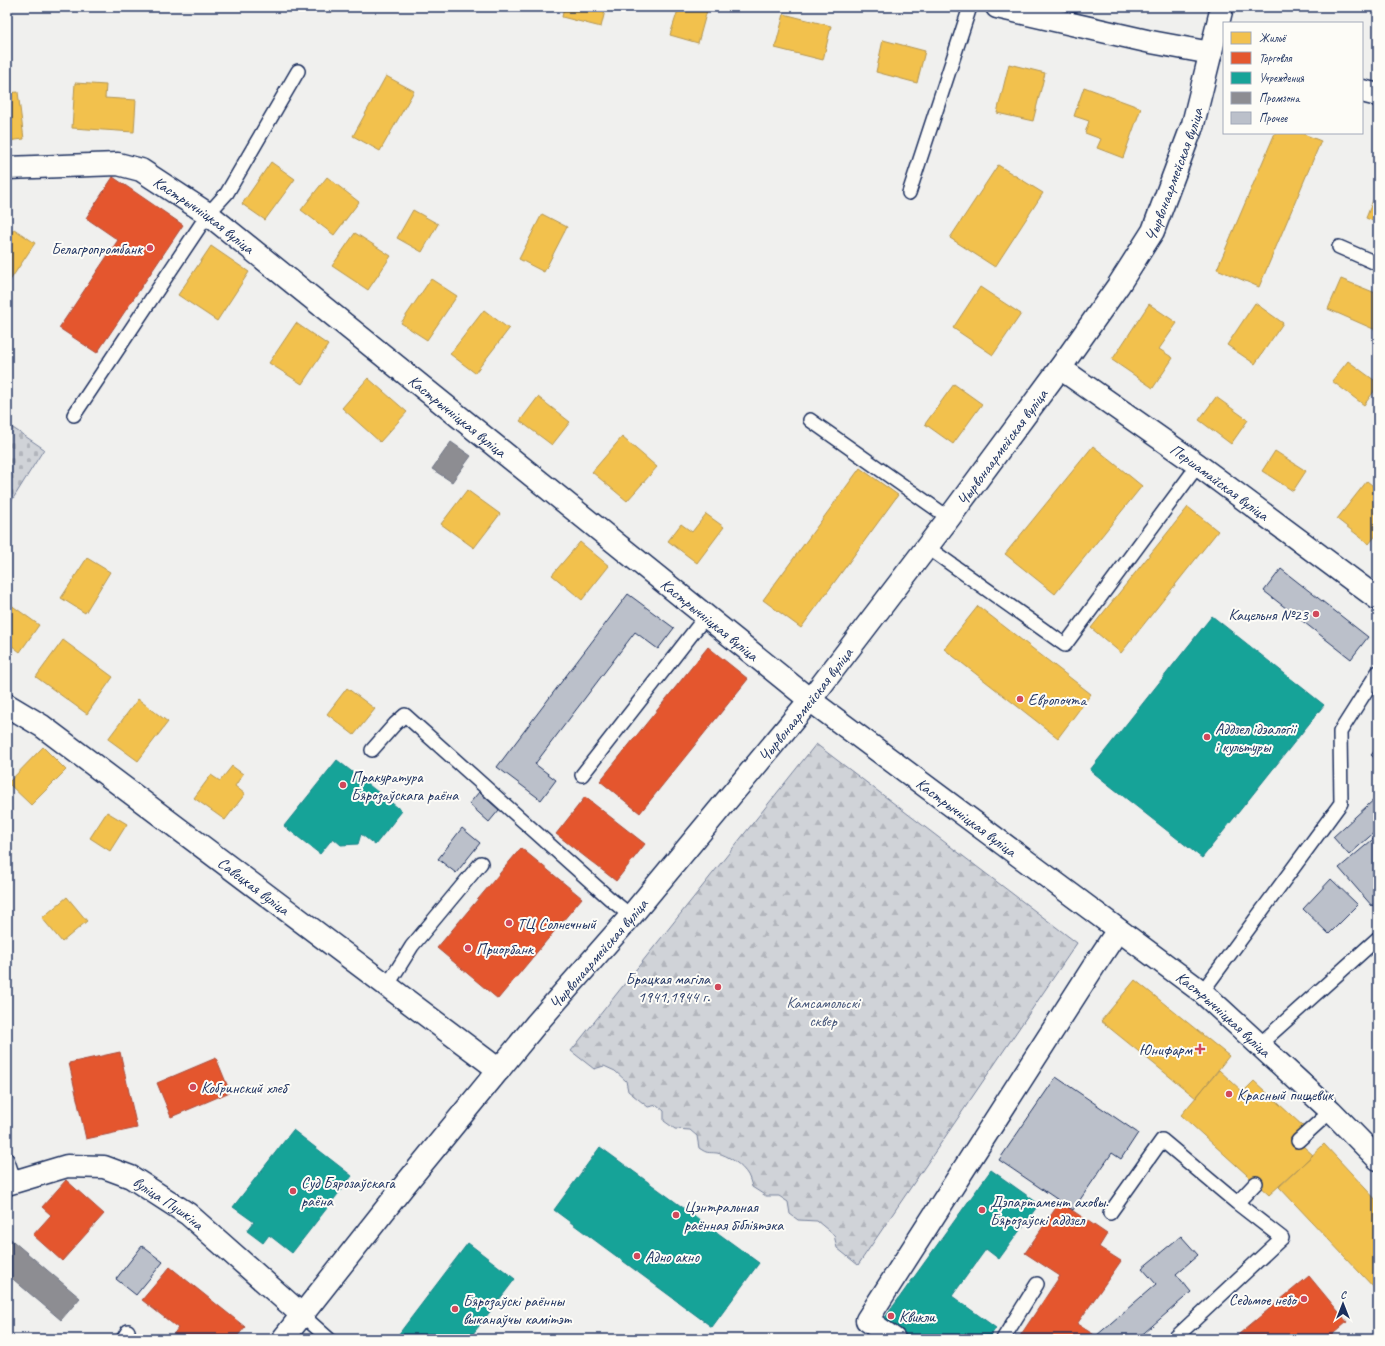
<svg xmlns="http://www.w3.org/2000/svg" width="1385" height="1346" viewBox="0 0 1385 1346" font-family="Caveat,sans-serif">
<style>
.forest{fill:url(#forest-firs);stroke:#76819b}
.cemetery{fill:url(#cemetery-stones);stroke:#76819b}
.homes{fill:#f2c14e;stroke:#b29553}
.shops{fill:#e4572e;stroke:#a84b3c}
.public{fill:#17a398;stroke:#188087}
.industry{fill:#8d8d92;stroke:#6b7182}
.building{fill:#bbc0ca;stroke:#1b2f5e}
.lines{fill:none;stroke-linecap:round;stroke-linejoin:round}
.service-casing{stroke:#1b2f5e;stroke-width:16}
.minor-casing{stroke:#1b2f5e;stroke-width:25}
.tertiary-casing{stroke:#1b2f5e;stroke-width:25}
.secondary-casing{stroke:#1b2f5e;stroke-width:25}
.service{stroke:#fdfcf7;stroke-width:13}
.minor{stroke:#fdfcf7;stroke-width:22}
.tertiary{stroke:#fdfcf7;stroke-width:22}
.secondary{stroke:#fdfcf7;stroke-width:22}
.poi-dot{fill:#d1495b;stroke:#fdfcf7;stroke-width:1.5}
.labels{text-anchor:middle;stroke-width:4;stroke-linejoin:round;paint-order:stroke}
.street-label{font-size:16px;fill:#1b2f5e;stroke:#fdfcf7}
.poi-label{font-size:16px;fill:#1b2f5e;stroke:#fdfcf7;text-anchor:start}
.park-label{font-size:16px;fill:#48587c;stroke:#fdfcf7}
</style>
<defs>
<pattern id="forest-firs" width="22" height="20" patternUnits="userSpaceOnUse"><rect width="22" height="20" fill="#d0d3d8"/><path d="M5 1l3.5 6h-7zM16 11l3.5 6h-7z" fill="#b2b5bc"/></pattern>
<pattern id="cemetery-stones" width="16" height="16" patternUnits="userSpaceOnUse"><rect width="16" height="16" fill="#d0d3d8"/><path d="M2 7V4a2 2 0 0 1 4 0v3zM10 15v-3a2 2 0 0 1 4 0v3z" fill="#b2b5bc"/></pattern>
</defs>
<rect width="100%" height="100%" fill="#f0f0ee"/>
<filter id="ink" filterUnits="userSpaceOnUse"><feTurbulence type="fractalNoise" baseFrequency=".025" numOctaves="2"/><feDisplacementMap in="SourceGraphic" scale="8" xChannelSelector="R" yChannelSelector="G"/><feConvolveMatrix kernelMatrix="1 2 1 2 8 2 1 2 1" color-interpolation-filters="sRGB"/></filter>
<g filter="url(#ink)">
<path class="forest" d="M816 744 1077 943 858 1265 837 1248 834 1235 817 1221 798 1220 790 1214 788 1202 779 1196H766L752 1187C751 1183 750 1179 748 1175 742 1165 728 1155 717 1153 707 1152 708 1154 699 1148L697 1136 690 1130 675 1129 664 1121V1111L657 1105 648 1107 628 1091 626 1081 615 1071 604 1066 594 1069 571 1051Z"/>
<path class="cemetery" d="M7 424 44 449 9 505 7 504Z"/>
<path class="homes" d="M319 7H336L334 12Z
M564 7H606L601 27 562 17Z
M679 7H708L698 43 670 35Z
M784 14 831 26 823 60 775 48Z
M883 40 925 51 917 83 876 72Z
M1009 64 1045 73 1033 121 997 113Z
M386 76 414 91 380 151 353 136Z
M75 83 106 85 105 98 136 100 134 132 72 128Z
M1084 87 1141 108 1123 158 1097 148 1101 139 1085 133 1089 121 1074 116Z
M18 92 24 139 7 141V93Z
M1275 133H1301L1321 141 1259 287 1217 269Z
M271 162 295 179 265 220 242 204Z
M998 165 1043 193 995 267 950 238Z
M327 177 359 202 334 235 301 210Z
M1378 188V223L1366 218Z
M413 210 438 224 422 252 397 238Z
M542 214 567 227 544 272 519 259Z
M14 229 35 243 9 282 7 281V239Z
M355 233 391 256 368 290 332 266Z
M211 246 249 272 217 321 178 295Z
M431 279 457 296 427 340 401 323Z
M1341 279 1378 294V331L1328 309Z
M980 287 1021 314 993 355 953 328Z
M1255 303 1283 323 1255 364 1227 345Z
M1149 304 1177 323 1159 349 1173 358 1153 388 1112 360Z
M484 310 509 329 475 373 450 354Z
M296 323 328 345 302 384 269 363Z
M1348 361 1378 383V386L1364 405 1332 381Z
M368 378 407 412 380 442 342 408Z
M954 384 982 404 953 444 925 424Z
M538 397 570 422 552 445 520 421Z
M1216 397 1248 420 1231 444 1199 420Z
M622 437 657 467 627 501 592 472Z
M1093 446 1142 486 1055 594 1005 554Z
M1275 451 1306 471 1293 491 1262 471Z
M860 468 898 495 801 628 763 600Z
M1367 481 1378 490V533L1369 544 1337 519Z
M467 490 500 514 474 548 441 524Z
M1188 507 1218 531 1121 653 1091 628Z
M706 514 724 527 697 563 668 541 681 524 692 532Z
M580 542 609 566 582 600 552 575Z
M87 558 110 572 85 613 61 598Z
M7 602 39 625 20 652 7 642Z
M978 606 1091 694 1058 738 944 649Z
M63 640 113 677 87 714 36 677Z
M347 688 375 709 354 735 327 714Z
M138 699 168 722 138 761 108 739Z
M43 747 66 770 31 805 8 783Z
M232 766 243 774 235 786 245 794 225 820 194 798 211 775 220 781Z
M107 812 127 824 110 851 90 838Z
M67 897 87 921 62 942 42 918Z
M1135 980 1229 1056 1196 1098 1101 1021Z
M1219 1070 1243 1092 1254 1081 1304 1127 1293 1137 1313 1155 1269 1195 1181 1115Z
M1324 1144 1378 1202V1292L1279 1187Z"/>
<path class="shops" d="M113 177 183 225 97 353 59 328 118 240 86 218Z
M708 647 748 679 640 813 600 781Z
M585 797 645 844 616 881 556 834Z
M521 848 582 898 498 999 437 948Z
M120 1052 137 1128 86 1139 69 1063Z
M216 1058 230 1092 171 1117 157 1083Z
M66 1180 104 1214 62 1261 33 1235 51 1215 42 1207Z
M1060 1202 1107 1234 1099 1247 1121 1261 1077 1324 1096 1336 1094 1339H1018L1060 1276 1025 1253Z
M170 1267 245 1327 235 1339H170L178 1328 142 1300Z
M1309 1276 1347 1322 1327 1339H1233Z"/>
<path class="public" d="M1212 616 1324 705 1202 858 1090 770Z
M337 760 402 811 375 845 361 834 358 844 341 845 333 838 320 854 284 826Z
M293 1130 352 1176 292 1253 269 1235 263 1243 247 1231 254 1222 233 1207Z
M600 1147 759 1263 712 1327 554 1210Z
M991 1170 1039 1204 999 1259 986 1249 952 1296 996 1328 988 1339H912L884 1319Z
M468 1243 515 1279 469 1339H395Z"/>
<path class="industry" d="M451 442 471 456 452 482 432 469Z
M7 1236 80 1298 61 1320 7 1274Z"/>
<path class="building" d="M1281 569 1368 637 1351 659 1264 591Z
M628 594 674 628 658 649 635 632 535 764 556 780 541 800 497 767Z
M1378 747V761L1371 755Z
M479 792 499 810 489 822 469 804Z
M1378 796V829L1349 855 1333 837Z
M462 828 480 843 456 873 438 859Z
M1378 835V901L1372 906 1339 868Z
M1331 879 1358 905 1329 934 1303 909Z
M1056 1077 1138 1133 1121 1159 1112 1153 1073 1210 999 1160Z
M1181 1236 1198 1255 1176 1274 1191 1292 1137 1339H1098L1096 1336 1156 1284 1142 1268Z
M142 1246 163 1262 136 1295 116 1279Z"/>
<g class="lines">
<g class="service-casing">
<path id="service" d="M909 193 970 7
M1339 247 1378 264
M74 415 208 214 227 193 298 71
M810 420 949 518
M927 547 1065 645 1198 465
M372 750 395 724 405 715 609 898 631 916
M582 775 706 616
M387 986 412 946 481 863
M1202 992 1341 803 1340 732 1378 672
M1260 1044 1378 938
M1298 1141 1331 1111
M7 1159 15 1182
M1237 1203 1256 1183
M1110 1213 1162 1140 1237 1203 1282 1238 1174 1339
M302 1315 329 1339
M123 1339 128 1331
M1003 1339 1037 1284"/>
</g>
<g class="minor-casing">
<g id="minor">
<path d="M997 7 1151 42 1211 53"/>
<path id="s1" d="M7 168 118 164 141 170 208 214 810 700 1202 992 1331 1111 1378 1159"/>
<path id="s2" d="M1060 368 1198 465 1378 599"/>
<path id="s3" d="M7 705 42 726 499 1070"/>
<path id="s4" d="M7 1184 67 1166 104 1167 131 1177 188 1214 302 1315"/>
<path d="M894 1339 867 1320 1094 966 1118 930"/>
</g>
</g>
<g class="tertiary-casing">
<path id="tertiary" d="M1362 91 1378 95"/>
</g>
<g class="secondary-casing">
<g id="secondary">
<path id="s5" d="M283 1339 403 1187 537 1023 631 916 810 700 949 518 1060 368 1118 286 1153 231 1193 124 1222 7"/>
</g>
</g>
<use href="#service" class="service"/>
<use href="#minor" class="minor"/>
<use href="#tertiary" class="tertiary"/>
<use href="#secondary" class="secondary"/>
</g>
</g>
<g class="poi-dot">
<circle cx="150" cy="248" r="4"/>
<circle cx="1316" cy="614" r="4"/>
<circle cx="1020" cy="699" r="4"/>
<circle cx="1207" cy="737" r="4"/>
<circle cx="343" cy="785" r="4"/>
<circle cx="509" cy="923" r="4"/>
<circle cx="468" cy="948" r="4"/>
<circle cx="718" cy="987" r="4"/>
<path d="M1198 1043h4v4h4v4h-4v4h-4v-4h-4v-4h4z"/>
<circle cx="193" cy="1087" r="4"/>
<circle cx="1229" cy="1094" r="4"/>
<circle cx="293" cy="1191" r="4"/>
<circle cx="982" cy="1210" r="4"/>
<circle cx="676" cy="1215" r="4"/>
<circle cx="637" cy="1256" r="4"/>
<circle cx="1304" cy="1299" r="4"/>
<circle cx="455" cy="1309" r="4"/>
<circle cx="891" cy="1316" r="4"/>
</g>
<g class="labels">
<g class="street-label">
<text dy="6" stroke="none"><textPath href="#s5" startOffset="1470">Чырвонаармейская вуліца</textPath></text>
<text dy="6" stroke="none"><textPath href="#s1" startOffset="212">Кастрычніцкая вуліца</textPath></text>
<text dy="6" stroke="none"><textPath href="#s1" startOffset="536">Кастрычніцкая вуліца</textPath></text>
<text dy="6" stroke="none"><textPath href="#s5" startOffset="1146">Чырвонаармейская вуліца</textPath></text>
<text dy="6" stroke="none"><textPath href="#s2" startOffset="196">Першамайская вуліца</textPath></text>
<text dy="6" stroke="none"><textPath href="#s1" startOffset="860">Кастрычніцкая вуліца</textPath></text>
<text dy="6" stroke="none"><textPath href="#s5" startOffset="822">Чырвонаармейская вуліца</textPath></text>
<text dy="6" stroke="none"><textPath href="#s1" startOffset="1184">Кастрычніцкая вуліца</textPath></text>
<text dy="6" stroke="none"><textPath href="#s3" startOffset="306">Савецкая вуліца</textPath></text>
<text dy="6" stroke="none"><textPath href="#s5" startOffset="498">Чырвонаармейская вуліца</textPath></text>
<text dy="6" stroke="none"><textPath href="#s1" startOffset="1508">Кастрычніцкая вуліца</textPath></text>
<text dy="6" stroke="none"><textPath href="#s4" startOffset="174">вуліца Пушкіна</textPath></text>
</g>
<g class="poi-label">
<text x="142" y="254" text-anchor="end">Белагропромбанк</text>
<text x="1308" y="620" text-anchor="end">Кацельня №23</text>
<text x="1028" y="705">Европочта</text>
<text x="1215" y="734">Аддзел ідэалогіі<tspan x="1215" dy="18">і культуры</tspan></text>
<text x="351" y="782">Пракуратура<tspan x="351" dy="18">Бярозаўскага раёна</tspan></text>
<text x="517" y="929">ТЦ Солнечный</text>
<text x="476" y="954">Приорбанк</text>
<text x="710" y="984" text-anchor="end">Брацкая магіла<tspan x="710" dy="18">1941,1944 г.</tspan></text>
<text x="1192" y="1055" text-anchor="end">Юнифарм</text>
<text x="201" y="1093">Кобринский хлеб</text>
<text x="1237" y="1100">Красный пищевик</text>
<text x="301" y="1188">Суд Бярозаўскага<tspan x="301" dy="18">раёна</tspan></text>
<text x="990" y="1207">Дэпартамент аховы.<tspan x="990" dy="18">Бярозаўскі аддзел</tspan></text>
<text x="684" y="1212">Цэнтральная<tspan x="684" dy="18">раённая бібліятэка</tspan></text>
<text x="645" y="1262">Адно акно</text>
<text x="1296" y="1305" text-anchor="end">Седьмое небо</text>
<text x="463" y="1306">Бярозаўскі раённы<tspan x="463" dy="18">выканаўчы камітэт</tspan></text>
<text x="899" y="1322">Квикли</text>
</g>
<g class="park-label">
<text x="823" y="1008">Камсамольскі<tspan x="823" dy="18">сквер</tspan></text>
</g>
</g>
<rect width="1385" height="1346" fill="none" stroke="#fdfcf7" stroke-width="24"/>
<rect x="12" y="12" width="1361" height="1322" fill="none" stroke="#1b2f5e" stroke-width="1.5" filter="url(#ink)"/>
<rect x="1223" y="22" width="140" height="112" fill="#fdfcf7" stroke="#a3aaba"/>
<rect x="1231" y="32" width="20" height="12" fill="#f2c14e" stroke="#a3aaba"/>
<text x="1259" y="42" font-size="12" fill="#1b2f5e">Жильё</text>
<rect x="1231" y="52" width="20" height="12" fill="#e4572e" stroke="#a3aaba"/>
<text x="1259" y="62" font-size="12" fill="#1b2f5e">Торговля</text>
<rect x="1231" y="72" width="20" height="12" fill="#17a398" stroke="#a3aaba"/>
<text x="1259" y="82" font-size="12" fill="#1b2f5e">Учреждения</text>
<rect x="1231" y="92" width="20" height="12" fill="#8d8d92" stroke="#a3aaba"/>
<text x="1259" y="102" font-size="12" fill="#1b2f5e">Промзона</text>
<rect x="1231" y="112" width="20" height="12" fill="#bbc0ca" stroke="#a3aaba"/>
<text x="1259" y="122" font-size="12" fill="#1b2f5e">Прочее</text>
<g transform="translate(1343 1304)" stroke="#fdfcf7" stroke-width="3" paint-order="stroke">
<path d="M0-3L7 15L0 10L-7 15Z" fill="#1b2f5e"/>
<text y="-6" font-size="11" font-weight="bold" text-anchor="middle" fill="#1b2f5e">С</text>
</g>
</svg>
